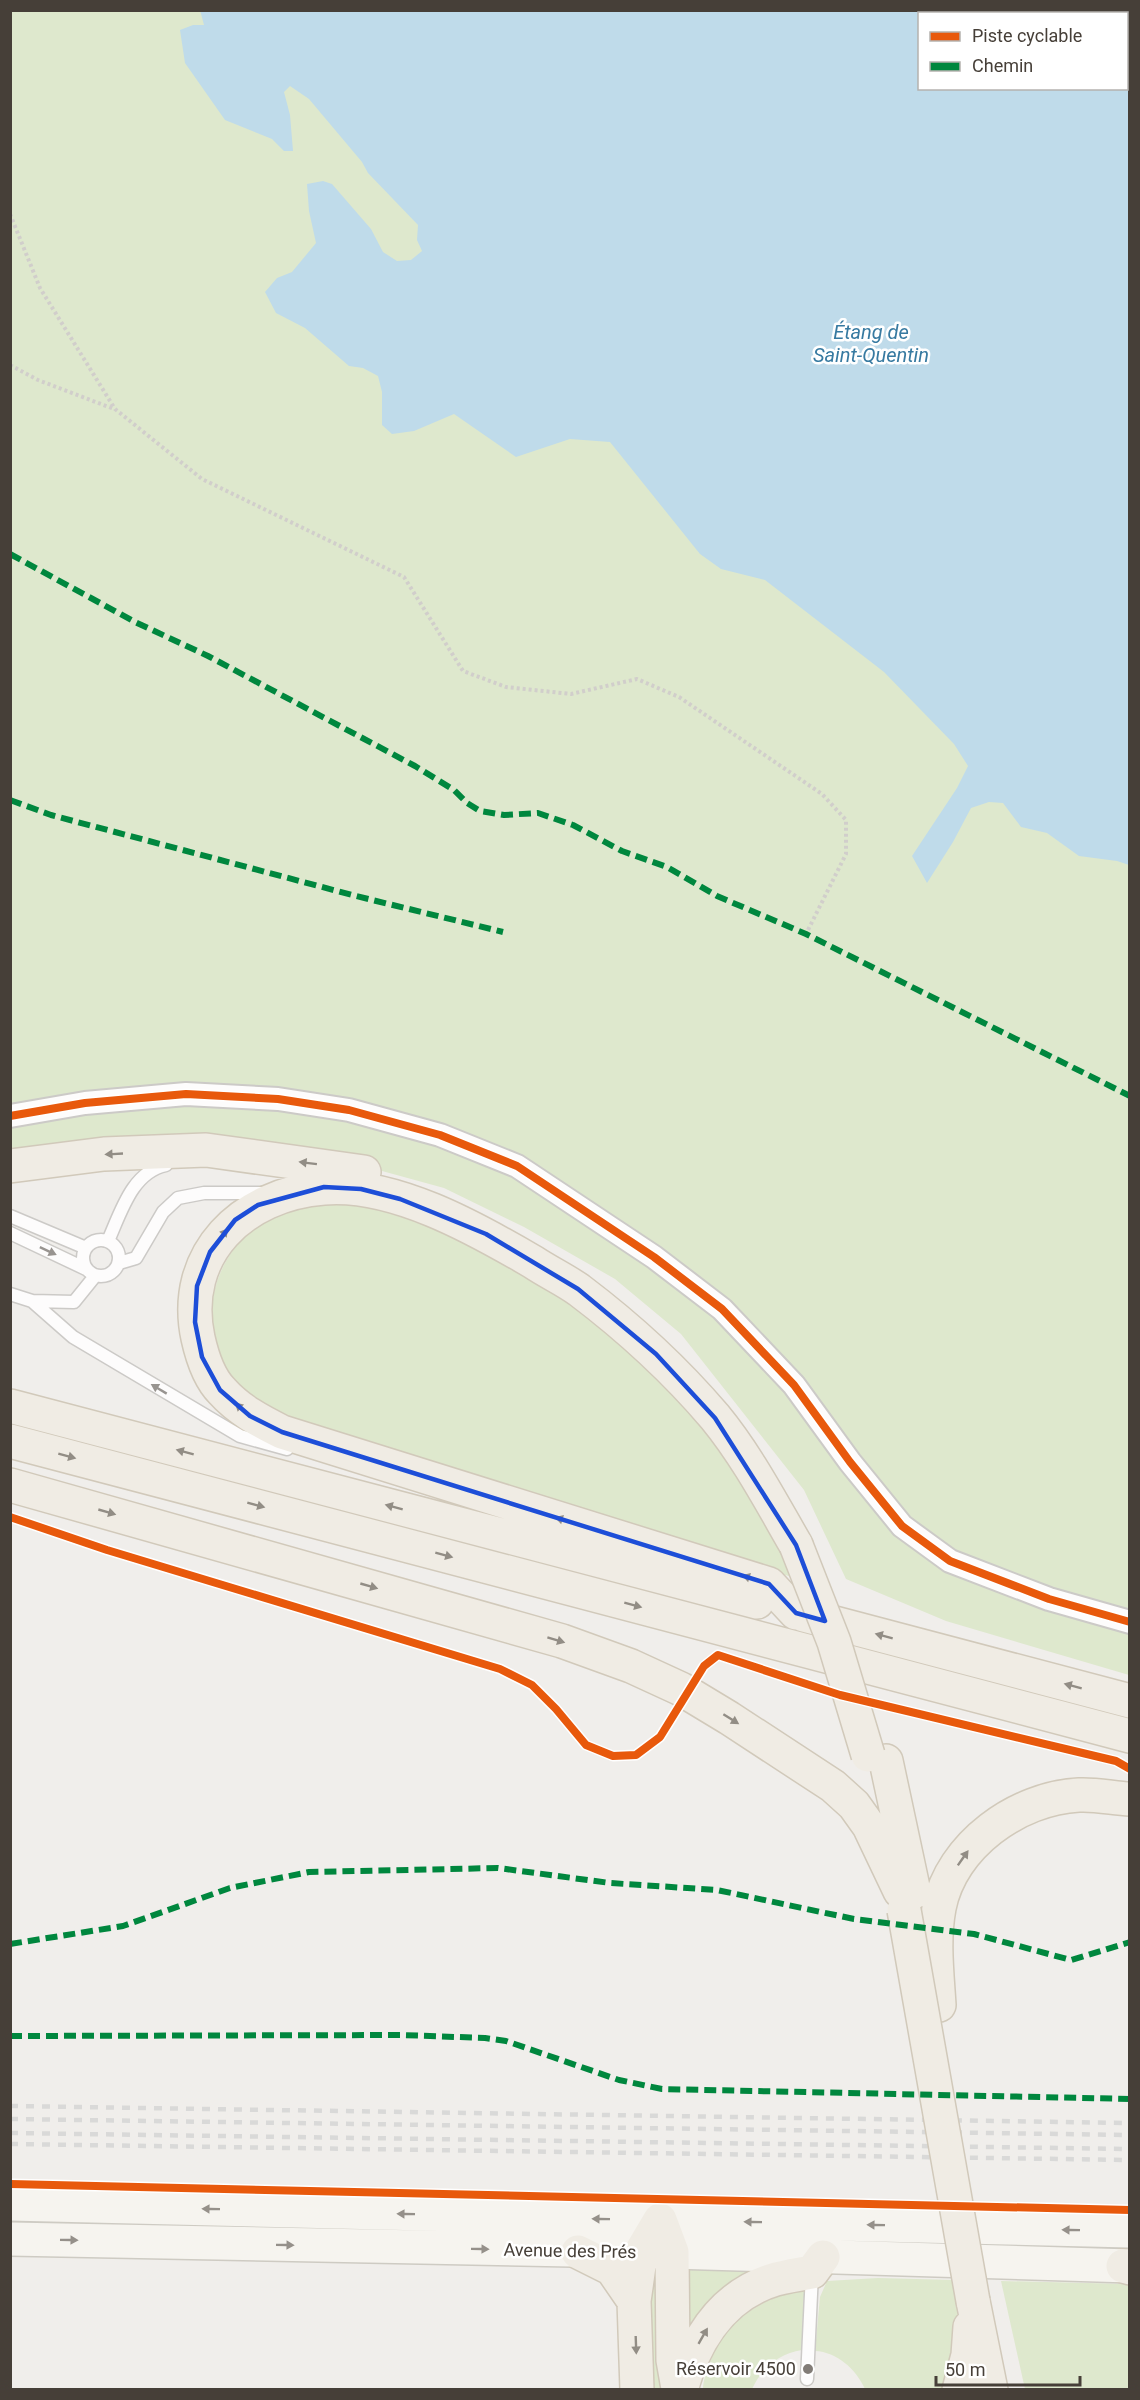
<svg xmlns="http://www.w3.org/2000/svg" width="1140" height="2400" viewBox="0 0 1140 2400" font-family="Roboto,sans-serif">
<style>
.green{fill:#dee8cd;fill-rule:evenodd}
.water{fill:#bfdbea;fill-rule:evenodd}
.lines{fill:none;stroke-linecap:round;stroke-linejoin:round}
.lane-casing{stroke:#cccac7;stroke-width:15}
.street-casing{stroke:#cccac7;stroke-width:26}
.secondary-casing{stroke:#cecbc3;stroke-width:36}
.primary-casing{stroke:#d1c9ba;stroke-width:36}
.path{stroke:#d1cecb;stroke-width:4;stroke-dasharray:3 3;stroke-linecap:butt}
.lane{stroke:#fdfcfc;stroke-width:12}
.street{stroke:#fdfcfc;stroke-width:22}
.secondary{stroke:#f6f4ef;stroke-width:33}
.primary{stroke:#f0ece4;stroke-width:33}
.rail{stroke:#d9d9d8;stroke-width:4.5;stroke-dasharray:8 8;stroke-linecap:butt}
.primary-bridge-casing{stroke:#d1c9ba;stroke-width:36;stroke-linecap:butt}
.primary-bridge{stroke:#f0ece4;stroke-width:33}
.quiet{stroke:#00873e;stroke-width:6;stroke-dasharray:12 6;stroke-linecap:butt}
.cycleway-casing{stroke:#fff;stroke-width:11}
.cycleway{stroke:#e8590c;stroke-width:8}
.oneway{fill:#928d85}
.oneway2{fill:#989490}
.oneway3{fill:#95908a}
.marked{fill:none;stroke:#1d4ed8;stroke-width:4.5;stroke-linejoin:round}
.poi-dot{fill:#827c77;stroke:#fff;stroke-width:2}
.labels{text-anchor:middle;stroke-width:5;stroke-linejoin:round;paint-order:stroke}
.street-label{font-size:18px;fill:#463f38;stroke:#fff}
.poi-label{font-size:18px;fill:#463f38;stroke:#fff;text-anchor:end}
.water-label{font-size:20px;font-style:italic;fill:#377aa1;stroke:#fff}
</style>
<rect width="100%" height="100%" fill="#f0eeeb"/>
<path class="green" d="M11 11H1129V1675L946 1621 846 1579 804 1490 681 1334 615 1279 524 1227 444 1188 331 1157 11 1155ZM920 14H1126V88H920Z
M347 1196 397 1206 544 1274 688 1395 802 1580 300 1429C285 1421 264 1413 252 1402 207 1359 197 1295 237 1245 248 1230 280 1211 298 1205 312 1199 332 1198 347 1196Z
M662 2264 667 2389 649 2390 650 2271Z
M773 2266 689 2339 687 2269Z
M878 2278 954 2280 962 2317 950 2389H865C856 2369 837 2352 815 2351L820 2297 827 2281Z
M1001 2281 1129 2284V2389H1025Z
M807 2286 808 2296 803 2316 802 2350C778 2354 762 2368 752 2389H703C703 2380 707 2371 710 2362 727 2317 764 2299 807 2286Z"/>
<path class="water" d="M200 10 1129 11V865L1117 861 1079 856 1047 833 1021 827 1003 803 989 802 971 808 953 842 927 883 912 856 957 788 968 766 954 744 884 672 765 580 721 569 700 554 610 442 570 439 516 457 454 414 414 431 392 434 382 425V392L378 376 363 368 349 366 305 328 276 313 265 292 277 278 292 272 316 243 309 211 307 184 323 181 332 184 371 229 383 252 397 261 411 260 422 251 417 240 418 225 368 173 362 162 309 99 290 86 284 92 290 115 293 151H284L272 139 225 120 185 63 180 30 193 25H204ZM920 14H1126V88H920Z"/>
<g class="lines">
<g class="lane-casing">
<path id="lane" d="M10 1216 86 1248
M10 1233 86 1269
M83 1258a18 18 0 1 1 36 0a18 18 0 1 1-36 0Z
M108 1241C121 1212 132 1172 166 1165
M119 1263 136 1258 163 1212 178 1198 204 1193H268
M10 1294 32 1301 73 1337 240 1436 287 1449
M32 1301 74 1302 95 1276
M807 2379 812 2273"/>
</g>
<g class="street-casing">
<path id="street" d="M10 1116 85 1103 186 1094 278 1099 349 1110 440 1135 517 1166 654 1257 722 1309 794 1385 850 1462 902 1526 950 1561 1049 1599 1130 1622"/>
</g>
<g class="secondary-casing">
<path id="secondary" d="M10 2204 1130 2231
M10 2239 672 2252 1130 2266"/>
</g>
<g class="primary-casing">
<path id="primary" d="M10 1166 104 1154 206 1150 364 1172
M10 1406 757 1602
M10 1441 1130 1736
M10 1485 562 1641 631 1666 681 1689 729 1718 833 1786 854 1805 869 1826 900 1891
M796 1613 769 1584 282 1432C260 1421 239 1410 222 1391 209 1378 202 1356 198 1338 180 1254 243 1194 324 1188 393 1182 475 1228 533 1262 548 1272 565 1280 579 1290 628 1327 675 1370 715 1417 747 1456 771 1502 796 1545
M804 1615 1130 1701
M886 1761 914 1892
M939 2005C937 1973 933 1940 939 1908 951 1845 1018 1798 1079 1795 1095 1794 1113 1798 1130 1799
M660 2220 672 2252 673 2360 678 2388
M578 2252 612 2269 634 2301
M1123 2266 1130 2268
M973 2301 991 2390
M637 2390 634 2301 641 2252 660 2220
M681 2390C695 2339 722 2295 776 2279 788 2276 800 2274 812 2272L823 2257
M959 2390 968 2355 970 2327"/>
</g>
<path class="path" d="M10 214 40 288 115 409 202 479 404 577 463 671 506 687 571 694 637 679 679 697 822 794 846 820V854L806 934
M10 365 38 380 114 409"/>
<use href="#lane" class="lane"/>
<use href="#street" class="street"/>
<use href="#secondary" class="secondary"/>
<use href="#primary" class="primary"/>
<path class="rail" d="M10 2106 1130 2123
M10 2119 1130 2135
M10 2133 1130 2149
M10 2144 1130 2160"/>
<g class="primary-bridge-casing">
<path id="primary-bridge" d="M796 1545 834 1642 868 1755
M904 1910 973 2301"/>
</g>
<use href="#primary-bridge" class="primary-bridge"/>
<path class="quiet" d="M10 554 135 622 208 656 415 766 454 790 467 803 480 811 504 815 538 813 573 825 622 851 667 867 717 896 806 934 1130 1096
M10 800 51 815 356 896 503 932
M10 1944 123 1926 230 1888 309 1872 498 1868 610 1883 717 1890 854 1919 974 1934 1071 1960 1130 1942
M10 2036 402 2035 485 2038 506 2041 619 2080 662 2089 1130 2099"/>
<g class="cycleway-casing">
<path id="cycleway" d="M10 1116 85 1103 186 1094 278 1099 349 1110 440 1135 517 1166 654 1257 722 1309 794 1385 850 1462 902 1526 950 1561 1049 1599 1130 1622
M10 1517 107 1550 500 1669 532 1685 556 1709 586 1745 613 1756 636 1755 660 1737 704 1666 718 1655 840 1695 1116 1761 1130 1769
M10 2184 1130 2210"/>
</g>
<use href="#cycleway" class="cycleway"/>
</g>
<defs><path id="oneway-solid" d="M-6-.8H1V-3.2L6.5 0L1 3.2V.8H-6Z" transform="scale(1.5)"/></defs>
<g class="oneway">
<use href="#oneway-solid" transform="translate(114 1154) rotate(177)"/>
<use href="#oneway-solid" transform="translate(308 1163) rotate(-173)"/>
<use href="#oneway-solid" transform="translate(222 1236) rotate(-52)"/>
<use href="#oneway-solid" transform="translate(242 1409) rotate(-139)"/>
<use href="#oneway-solid" transform="translate(185 1452) rotate(-165)"/>
<use href="#oneway-solid" transform="translate(67 1456) rotate(15)"/>
<use href="#oneway-solid" transform="translate(256 1505) rotate(15)"/>
<use href="#oneway-solid" transform="translate(394 1507) rotate(-165)"/>
<use href="#oneway-solid" transform="translate(107 1512) rotate(16)"/>
<use href="#oneway-solid" transform="translate(564 1520) rotate(-163)"/>
<use href="#oneway-solid" transform="translate(444 1555) rotate(15)"/>
<use href="#oneway-solid" transform="translate(751 1578) rotate(-163)"/>
<use href="#oneway-solid" transform="translate(369 1586) rotate(16)"/>
<use href="#oneway-solid" transform="translate(633 1605) rotate(15)"/>
<use href="#oneway-solid" transform="translate(884 1636) rotate(-165)"/>
<use href="#oneway-solid" transform="translate(556 1640) rotate(17)"/>
<use href="#oneway-solid" transform="translate(1073 1686) rotate(-165)"/>
<use href="#oneway-solid" transform="translate(731 1719) rotate(32)"/>
<use href="#oneway-solid" transform="translate(963 1858) rotate(-55)"/>
<use href="#oneway-solid" transform="translate(703 2336) rotate(-60)"/>
<use href="#oneway-solid" transform="translate(636 2345) rotate(88)"/>
</g>
<g class="oneway2">
<use href="#oneway-solid" transform="translate(48 1251) rotate(25)"/>
<use href="#oneway-solid" transform="translate(159 1389) rotate(-149)"/>
</g>
<g class="oneway3">
<use href="#oneway-solid" transform="translate(211 2209) rotate(-179)"/>
<use href="#oneway-solid" transform="translate(406 2214) rotate(-179)"/>
<use href="#oneway-solid" transform="translate(601 2219) rotate(-179)"/>
<use href="#oneway-solid" transform="translate(753 2222) rotate(-179)"/>
<use href="#oneway-solid" transform="translate(876 2225) rotate(-179)"/>
<use href="#oneway-solid" transform="translate(1071 2230) rotate(-179)"/>
<use href="#oneway-solid" transform="translate(69 2240) rotate(1)"/>
<use href="#oneway-solid" transform="translate(285 2245) rotate(1)"/>
<use href="#oneway-solid" transform="translate(480 2249) rotate(1)"/>
</g>
<path class="marked" d="M324 1187 361 1189 400 1199 486 1234 578 1289 656 1354 715 1418 796 1545 825 1621 796 1613 769 1584 282 1432 250 1416 220 1390 202 1357 195 1322 197 1286 210 1252 235 1220 258 1205Z"/>
<circle class="poi-dot" cx="808" cy="2369" r="6"/>
<g class="labels">
<g class="street-label">
<text transform="translate(570 2251) rotate(1)" y="6">Avenue des Prés</text>
</g>
<g class="poi-label">
<text x="796" y="2375">Réservoir 4500</text>
</g>
<g class="water-label">
<text x="871" y="339">Étang de<tspan x="871" dy="23">Saint-Quentin</tspan></text>
</g>
</g>
<rect width="1140" height="2400" fill="none" stroke="#463f38" stroke-width="24"/>
<rect x="918" y="12" width="210" height="78" fill="#ffffff" stroke="#b5b2af" stroke-width="1.5"/>
<rect x="930" y="32" width="30" height="9" fill="#e8590c" stroke="#b5b2af" stroke-width="1.5"/>
<text x="972" y="42" font-size="18" fill="#463f38">Piste cyclable</text>
<rect x="930" y="62" width="30" height="9" fill="#00873e" stroke="#b5b2af" stroke-width="1.5"/>
<text x="972" y="72" font-size="18" fill="#463f38">Chemin</text>
<path d="M936 2376v9h144v-9" fill="none" stroke="#463f38" stroke-width="3"/>
<text x="945" y="2376" font-size="18" fill="#463f38" stroke="#ffffff" stroke-width="4.5" paint-order="stroke">50 m</text>
</svg>
